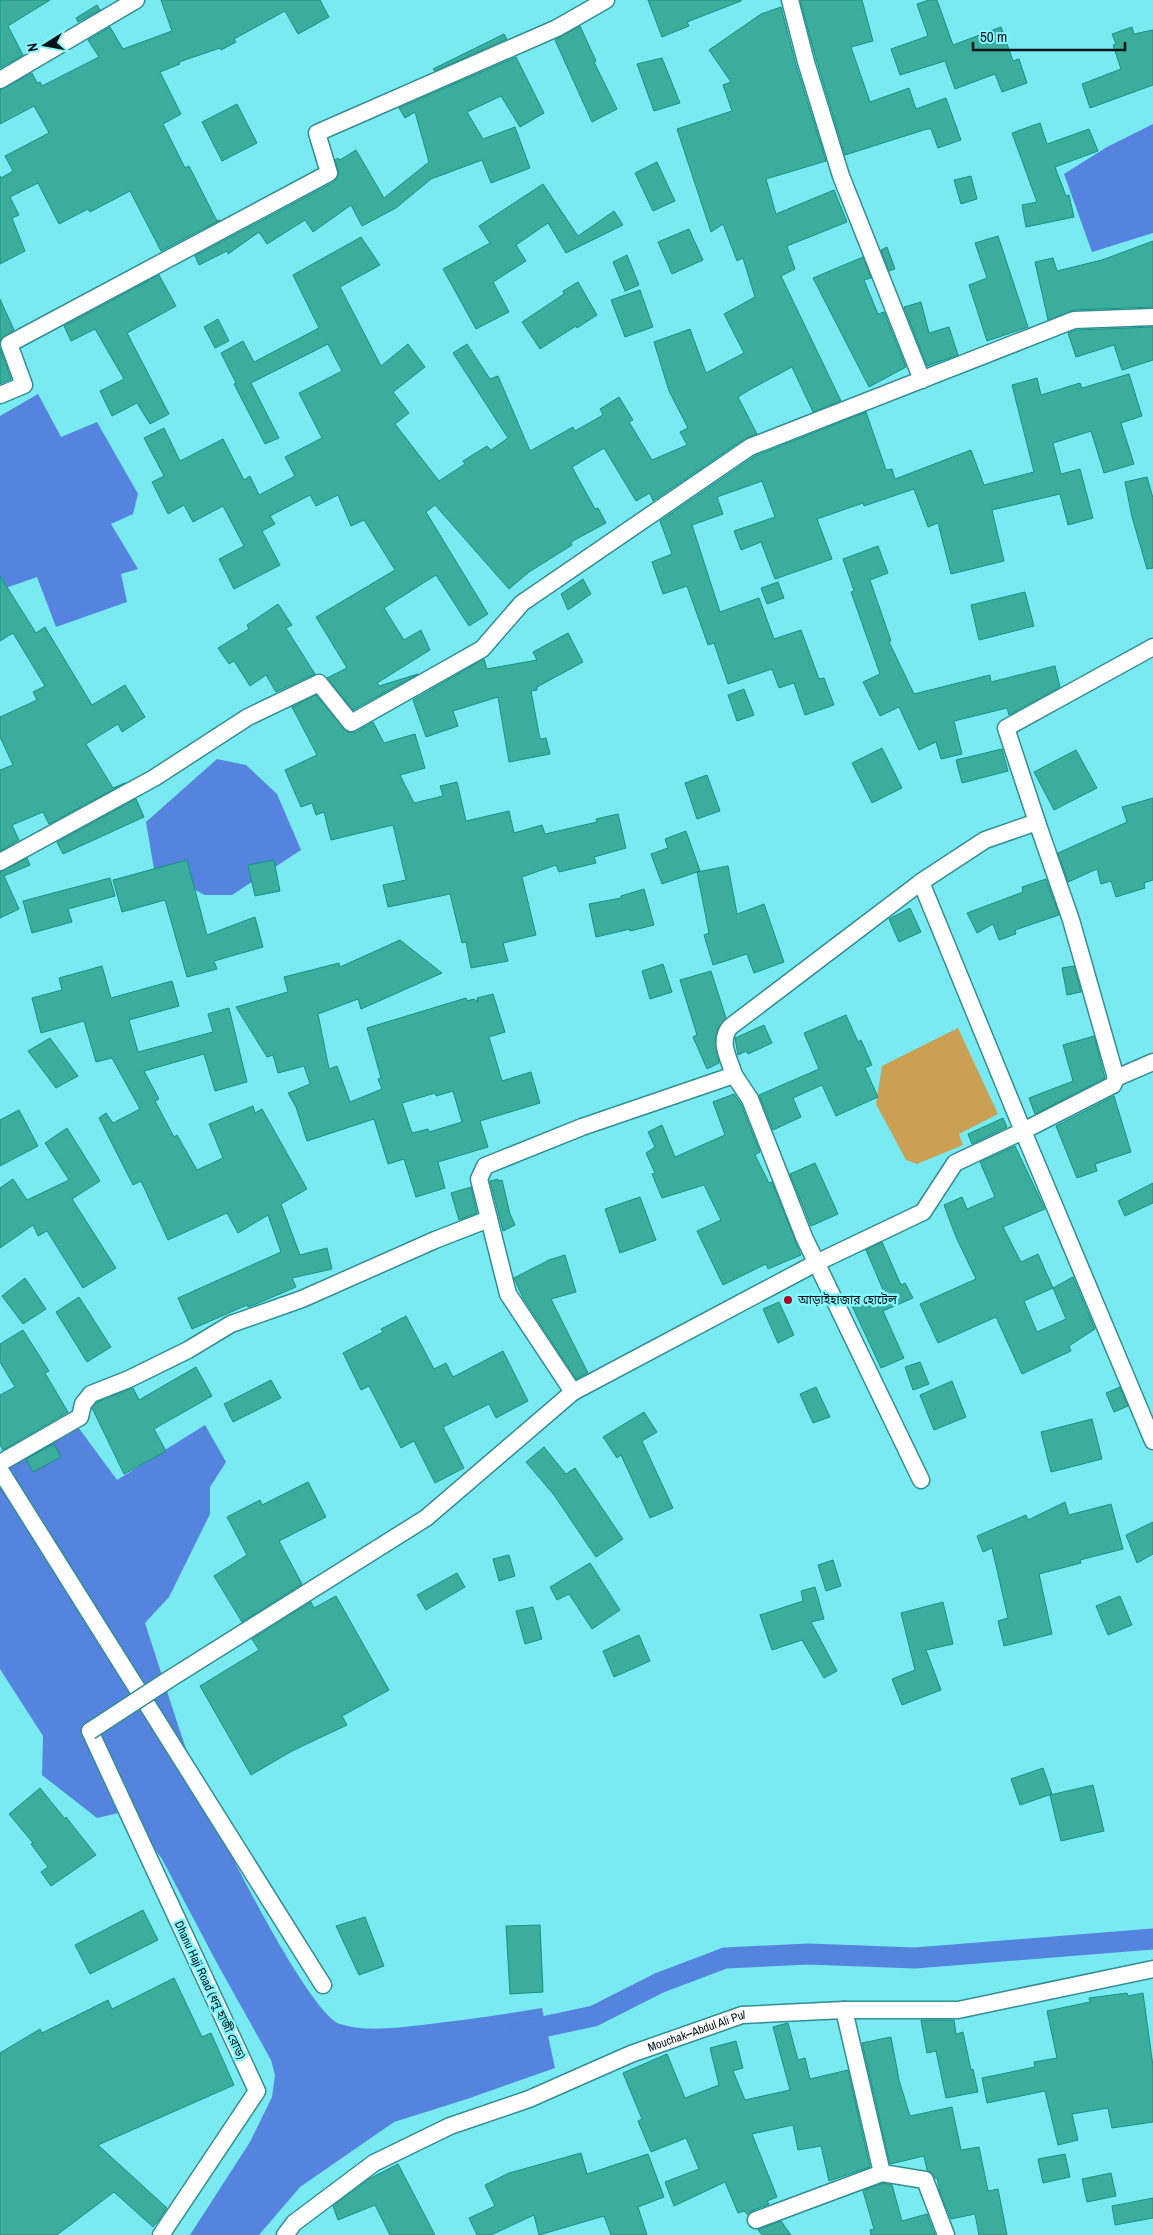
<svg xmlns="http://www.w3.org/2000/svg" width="1153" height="2235" viewBox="0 0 1153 2235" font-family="'Archivo Narrow','Noto Sans Bengali',sans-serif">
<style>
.green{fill:#caa154}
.water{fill:#5484dd}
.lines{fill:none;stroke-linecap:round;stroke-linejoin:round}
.canal{stroke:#5484dd;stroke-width:21}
.building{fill:#3cad9d;stroke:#139383;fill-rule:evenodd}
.minor-casing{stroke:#348d93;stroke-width:19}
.minor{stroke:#fff;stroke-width:16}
.minor-bridge-casing{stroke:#348d93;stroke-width:19;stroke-linecap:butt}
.minor-bridge{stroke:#fff;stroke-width:16}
.poi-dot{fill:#a30524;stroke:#87f7ff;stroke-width:2}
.labels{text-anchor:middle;stroke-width:5;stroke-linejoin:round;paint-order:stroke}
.poi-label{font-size:12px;fill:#001315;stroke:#87f7ff;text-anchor:start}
.street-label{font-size:12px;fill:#001315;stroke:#87f7ff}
</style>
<rect width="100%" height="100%" fill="#79eaf2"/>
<path class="green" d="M958 1028 998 1114 959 1134 963 1145 917 1164 906 1160 876 1104 882 1066Z"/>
<path class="water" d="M1153 124V233L1092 252 1064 174 1107 147Z
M38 394 61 437 97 422 138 494 133 514 111 524 138 569 121 574 127 602 56 627 37 577 3 589 0 585V416Z
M217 759 246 765 277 794 301 850 232 895H205L154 869 146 822Z
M205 1425 226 1462 210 1487V1514L169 1597 145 1623C163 1678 180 1734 200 1788 214 1825 309 2015 340 2024 366 2032 395 2028 422 2025 462 2020 502 2015 542 2008L555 2068 467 2099 394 2122 300 2187 259 2235H190L250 2142 272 2097 275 2075 271 2060 218 1965 162 1859 127 1811 97 1818 42 1775 43 1736 0 1669V1467L78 1427 117 1480Z"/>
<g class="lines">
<path class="canal" d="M519 2032 594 2016 659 1983 725 1958 808 1954 915 1958 1153 1939"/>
</g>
<path class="building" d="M0 0H50L8 26 23 55 0 68Z
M161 0H320L329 17 298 34 285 11 234 39 236 42 221 50 220 48 179 62 180 64 160 72 181 114 163 124 185 168 189 166 217 221 220 220 161 251 130 191 90 212 88 209 59 224 38 183 10 197 19 215 12 218 25 251 0 264V176L1 178 13 171 5 156 49 133 34 106 0 124V90L32 73 37 83 40 82 42 86 99 57 88 40 110 27 123 49 172 31Z
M648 0H741V1L687 22 689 26 662 37Z
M800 0H862L873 41 851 47 870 102 909 88 916 109 946 98 961 140 938 148 931 129H927L845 155 816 59Z
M929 0H937L953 45 1001 27 1013 61 1019 59 1027 83 1002 92 995 74 955 89 945 61 900 75 891 49 928 36 917 4Z
M97 5 100 10 78 22 76 18Z
M781 7 796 65 826 161 766 179 776 214 834 190 847 222 787 246 795 269 781 276 841 401 813 412 792 367 751 389 738 397 757 434 744 439 653 501 650 493 636 501 604 448 572 467 595 509 598 508 606 523 571 542 572 545 529 572 509 589 435 505 426 512 488 614 469 626 436 575 384 608 404 640 421 630 430 650 377 683 379 686 418 674 353 710 327 678 347 668 316 617 395 570 364 520 351 526 338 495 316 506 310 495 270 516 275 524 262 531 280 565 234 589 219 559 244 546 223 506 193 522 184 505 168 514 152 482 164 476 144 438 164 428 180 461 223 439 244 480 250 476 259 495 295 476 285 457 322 438 299 393 342 371 328 344 251 383 279 438 265 444 234 384 236 383 221 353 243 341 254 362 319 328 293 275 361 237 380 265 340 287 381 366 408 344 425 367 393 392 409 413 395 424 439 481 465 464 463 461 487 446 491 450 508 438 453 353 467 344 490 379 498 376 530 451 573 427 575 431 603 415 600 409 619 397 633 420 629 422 652 460 687 445 680 432 688 428 669 391 654 342 690 329 706 373 744 353 724 314 755 297 743 258 737 261 723 224 711 232 677 129 732 111 723 85 731 82 709 50 761 14Z
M580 26 596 61 594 62 617 109 592 122 555 40Z
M1132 27 1134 34 1153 30V85L1090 108 1082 84 1121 69 1113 45 1116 44 1112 34Z
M504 34 507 39 435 71 433 69Z
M516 57 544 113 520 127 501 96 467 112 483 139 515 127 530 168 491 183 482 160 431 179 396 208 362 226 351 205 313 232 305 220 267 244 259 232 228 254 227 251 199 265 195 256 334 182 339 174 335 160 338 158 340 160 356 150 384 198 429 162 415 112 405 118 399 108Z
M662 58 680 103 654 111 637 64Z
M237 104 257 143 222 161 202 122Z
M1040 123 1047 144 1089 129 1098 151 1055 167 1066 196 1069 195 1074 217 1026 227 1022 205 1037 202 1012 133Z
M657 162 675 201 653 211 635 173Z
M971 176 977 199 961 204 954 180Z
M543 184 578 236 614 211 623 225 566 253 548 223 516 245 526 261 493 282 509 312 476 329 443 269 490 243 479 226Z
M689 229 703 260 672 274 658 242Z
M998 236 1028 327 987 341 969 285 987 278 975 243Z
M1153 241V307L1074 310 1048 320 1035 262 1053 258 1057 271 1102 260Z
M887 247 895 269 889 271 881 250Z
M627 255 639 285 625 291 613 262Z
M863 257 871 278 864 280 878 314 884 312 906 367 869 387 813 278Z
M159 275 176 306 127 333 169 414 150 424 137 403 112 416 100 391 124 379 95 329 71 341 64 326Z
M578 282 597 315 577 328 576 326 540 349 522 322 564 294 563 291Z
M640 290 653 327 625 337 611 300Z
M0 299 14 330 0 340Z
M921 302 929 333 949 327 958 355 927 366 904 307Z
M218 319 229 341 215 348 204 327Z
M1153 327V360L1122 370 1114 345 1076 357 1068 333 1076 330Z
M0 348 11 379 0 384Z
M1129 374 1142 416 1121 423 1134 464 1104 473 1091 431 1053 443 1061 474 1080 469 1093 518 1068 525 1060 494 992 510 1004 561 951 574 938 523 928 527 914 489 864 506 863 503 817 519 832 559 775 579 761 542 741 550 734 531 775 517 762 481 717 497 723 514 692 525 720 612 759 598 774 639 801 630 819 679 824 678 834 705 805 715 794 683 779 688 772 669 728 684 714 643 708 645 687 586 663 594 652 562 672 554 660 521 755 456 866 412 886 470 892 469 895 479 971 450 984 485 1034 472 1012 385 1037 378 1041 395 1080 383 1082 388Z
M1147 477 1153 498V568L1147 569 1132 517 1125 482Z
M878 546 888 573 870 580 891 641 889 642 914 694 990 675 991 682 1055 666 1060 687 1009 715 1007 708 954 721 962 754 941 759 936 742 919 750 899 707 880 716 863 682 880 674 851 592 854 591 843 559Z
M0 576 36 633 45 627 92 705 125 685 145 717 122 732 118 724 86 744 113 788 125 783 49 824 43 812 12 825 19 840 0 851V770L13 765 0 737V717L37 700 33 692 45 686 13 633 0 641Z
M583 579 591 594 568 610 561 594Z
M778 582 784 598 767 604 761 588Z
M1025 592 1034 626 979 640 971 605Z
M278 604 292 625 286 628 315 674 276 692 266 675 250 686 234 661 229 664 218 648 249 629 247 625Z
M568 633 583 662 537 687V690L531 691 540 739 546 738 550 754 509 762 498 697 453 711 458 726 426 737 413 700 484 659 487 669 537 660 533 652Z
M744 689 754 715 737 721 728 695Z
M316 695 347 732H356L373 722 384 743 415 734 425 768 400 775 414 803 443 796 440 786 457 782 466 821 509 811 514 833 542 825 545 834 597 822 596 819 618 814 626 848 594 857 596 863 559 872 556 865 522 877 536 935 503 943 508 961 471 968 466 942 462 943 450 894 388 907 383 885 406 880 393 825 331 840 324 812 316 815 312 803 301 807 285 770 317 755 292 707Z
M882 748 902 788 872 803 852 763Z
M1002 749 1008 771 962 783 956 760Z
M1076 750 1097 788 1054 810 1034 772Z
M707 775 720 811 697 819 685 783Z
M1153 798V880L1144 883 1145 888 1116 897 1111 881 1101 884 1097 869 1068 882 1058 853 1127 822 1122 807Z
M136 799 144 817 63 854 57 842Z
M686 831 700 871 697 872 728 866 737 914 764 904 784 962 754 973 747 954 713 965 704 935 709 933 697 872 662 884 651 854 668 848 665 839Z
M27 858 30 865 4 876 19 909 0 918V872Z
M187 860 207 935 255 917 263 947 214 961 217 969 187 977 165 900 122 912 113 880Z
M274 860 280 891 255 896 248 865Z
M110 878 115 896 68 909 72 922 32 933 23 901Z
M1046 879 1059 915 1015 930 1016 934 999 940 993 924 977 933 967 913 1023 892 1022 887Z
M644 889 654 925 630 931V929L596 937 589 904 621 898V896Z
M910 908 921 932 899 942 889 919Z
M400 940 442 973 361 1009 358 999 318 1014 329 1069 337 1066 350 1102 382 1089 378 1079 381 1078 367 1028 466 998 467 1001 474 999 478 1002 477 998 493 994 505 1032 489 1037 502 1081 531 1072 540 1103 480 1121 488 1147 438 1162 445 1188 416 1197 404 1159 388 1164 374 1119 307 1141 296 1107 288 1093 310 1084 304 1066 278 1073 273 1055 267 1057 236 1007 288 992 284 977 339 963 340 967ZM453 1091 462 1122 429 1132 428 1129 412 1133 402 1103 435 1093 436 1096Z
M663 964 672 992 650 999 642 971Z
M102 966 111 998 172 981 179 1006 129 1020 138 1052 213 1032 208 1014 229 1008 247 1082 215 1091 204 1054 144 1071 159 1099 155 1101 174 1137 177 1135 197 1170 223 1158 209 1124 253 1106 255 1113 262 1109 307 1189 281 1204 300 1255 327 1248 332 1269 292 1278 296 1287 254 1305 248 1307 247 1305 192 1329 178 1298 281 1252 268 1215 238 1233 227 1213 168 1240 141 1181 133 1185 99 1118 106 1113 113 1123 140 1109 112 1058 96 1062 84 1021 41 1033 32 998 62 990 59 978Z
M1074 966 1081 992 1067 995 1062 968Z
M711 971 726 1018 718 1028 715 1038 719 1063 707 1069 693 1037 697 1035 680 980Z
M846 1015 858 1042 861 1040 872 1065 865 1068 878 1097 836 1116 822 1085 793 1098 801 1117 773 1130 759 1095 819 1069 804 1033Z
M764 1025 772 1043 748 1054 746 1051 738 1055 735 1038Z
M1094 1036 1105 1078 1035 1114 1029 1098 1073 1081 1063 1045Z
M50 1038 78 1076 56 1088 28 1051Z
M734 1094 741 1104 760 1152 755 1155 769 1183 772 1182 801 1255 768 1269 766 1264 723 1285 697 1231 721 1220 704 1185 662 1198 652 1174 655 1173 646 1153 655 1147 648 1132 662 1125 675 1157 725 1135 713 1102Z
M1114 1096 1131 1152 1095 1164 1097 1171 1077 1178 1056 1126Z
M19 1110 38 1146 0 1166V1120Z
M1003 1118 1007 1127 972 1144 968 1134Z
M67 1128 100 1181 72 1199 116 1268 83 1288 47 1231 38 1236 33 1225 0 1248V1188L13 1179 27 1200 69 1180 45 1143Z
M1015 1146 1045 1209 1003 1227 1021 1262 1038 1254 1053 1288 1024 1301 1037 1332 1066 1319 1053 1288 1073 1277 1095 1329 1069 1346 1071 1351 1022 1374 996 1317 938 1343 920 1304 976 1279 956 1237 944 1205 962 1197 967 1209 995 1197 980 1162Z
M815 1163 838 1214 811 1226 790 1174Z
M498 1179V1181L502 1180 510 1214 515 1225 503 1231 490 1181Z
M1153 1183V1203L1125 1216 1118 1201Z
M471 1187 477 1213 459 1220 451 1193Z
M640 1197 656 1240 620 1253 605 1209Z
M882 1242 901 1285 905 1283 913 1298 883 1311 904 1358 881 1368 852 1306 884 1292 866 1250Z
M565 1255 576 1292 551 1299 588 1373 576 1379 523 1298 514 1278 549 1260Z
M25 1278 46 1309 23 1324 2 1296Z
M79 1297 111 1347 87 1362 56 1312Z
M779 1302 794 1335 778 1343 763 1309Z
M406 1316 434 1369 446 1363 453 1377 503 1351 528 1401 496 1418 489 1404 443 1427 464 1468 435 1483 414 1441 401 1448 369 1386 361 1390 343 1353 383 1332 381 1329Z
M23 1330 49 1371 45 1373 68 1412 3 1450 0 1445V1395L15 1387 0 1362V1344Z
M920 1362 929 1384 913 1390 905 1367Z
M196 1367 212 1396 154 1429 166 1451 124 1474 92 1408 97 1402 133 1388 139 1400Z
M271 1380 281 1398 233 1422 224 1404Z
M952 1381 966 1417 934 1430 920 1395Z
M816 1387 830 1417 813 1423 800 1394Z
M1120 1387 1128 1406 1114 1412 1106 1393Z
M644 1412 657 1432 642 1441 673 1508 650 1518 621 1455 617 1458 603 1437Z
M1092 1419 1102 1459 1051 1472 1041 1432Z
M54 1444 61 1457 33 1472 26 1459Z
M544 1447 566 1474 575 1468 623 1539 596 1557 554 1495 526 1462Z
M308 1482 326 1517 279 1541 302 1584 242 1622 214 1576 247 1555 227 1517 260 1500 262 1505Z
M1065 1502 1069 1515 1111 1504 1123 1549 1080 1560 1081 1563 1039 1574 1052 1634 1004 1646 998 1621 1008 1618 992 1548 983 1552 977 1536 1026 1515 1028 1520Z
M1153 1522V1554L1137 1563 1126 1535Z
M509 1555 515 1576 499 1581 493 1559Z
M833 1560 841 1586 826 1591 818 1565Z
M590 1563 620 1610 592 1629 569 1594 557 1600 550 1587Z
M457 1573 465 1587 426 1610 417 1595Z
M815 1587 824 1619 811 1622 837 1671 824 1678 802 1640 772 1650 760 1615 803 1601 801 1591Z
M336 1596 389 1690 342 1716 347 1725 292 1751 251 1775 200 1686 259 1650 252 1639 311 1602 314 1608Z
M1120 1596 1132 1625 1108 1635 1096 1606Z
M943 1602 953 1644 926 1650 941 1690 902 1705 892 1679 915 1670 901 1613Z
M533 1607 542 1639 525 1644 516 1611Z
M639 1635 650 1661 614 1677 603 1651Z
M1043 1768 1052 1794 1020 1805 1011 1779Z
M1093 1785 1104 1831 1061 1841 1050 1795Z
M40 1788 65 1819 66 1817 96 1855 51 1886 41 1872 48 1867 31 1844 33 1843 9 1814Z
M143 1910 158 1940 90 1974 75 1945Z
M365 1917 384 1966 359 1975 336 1926Z
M540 1925 543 1992 510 1994 506 1926Z
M174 1978 202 2037 211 2033 234 2085 98 2145 167 2208 159 2220 153 2227 114 2192 57 2235H0V2053L40 2029 42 2033 108 2000 112 2009Z
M1127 1993 1128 1996 1143 1993 1153 2066V2122L1112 2128 1108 2108 1072 2114 1078 2140 1058 2145 1045 2091 987 2103 982 2078 1035 2067 1034 2062 1057 2058 1047 2011 1090 2002 1089 1998Z
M921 2020H954L956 2034 963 2032 971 2070 973 2069 978 2092 946 2098 936 2051 927 2053Z
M788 2023 798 2060 805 2058 810 2079 848 2070 870 2167 829 2181 821 2146 798 2150 793 2125 752 2134 777 2197 767 2201 769 2204 752 2211 748 2215 744 2211 738 2213 725 2182 674 2206 665 2182 699 2169 686 2138 651 2152 638 2121 642 2119 623 2073 667 2054 685 2098 719 2085 710 2048 736 2041 743 2068 733 2071 745 2100 790 2090 773 2027Z
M891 2037 899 2080 910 2116 952 2107 961 2150 979 2147 988 2191 998 2189 1007 2235H979L975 2214 951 2219 940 2192 937 2178H935L932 2173 927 2170 924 2156 890 2164 862 2043Z
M581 2153 587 2174 648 2154 664 2197 638 2207 647 2235H611L604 2216 539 2235 534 2215 491 2235H477L469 2218 495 2206 485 2185 509 2173Z
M1065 2154 1070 2177 1043 2183 1038 2159Z
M398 2164 435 2235H390L375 2205 338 2220 333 2206 369 2179Z
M1111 2173 1116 2196 1087 2202 1082 2179Z
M883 2183 892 2185 902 2221 927 2214 935 2235H871L870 2230 874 2229 863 2191Z
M1153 2198V2218L1115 2225 1112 2206Z
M781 2221 791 2235H762L758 2230Z"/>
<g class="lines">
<g class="minor-casing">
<g id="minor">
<path d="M790 0 806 62 841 176 922 380"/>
<path d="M0 80 136 0"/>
<path d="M0 395 24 385 9 344 329 173 317 133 557 28 606 0"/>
<path d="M1153 647 1006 728 1037 822 985 840 921 882 1023 1131 1153 1441"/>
<path d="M1037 822 1071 920 1116 1078"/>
<path d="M0 862 154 778 248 717 319 683 351 723 482 649 522 603 750 447 1074 320 1153 317"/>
<path d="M734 1075C729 1058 718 1042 730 1027L921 882"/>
<path d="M573 1392 816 1263 923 1212 955 1163 1023 1131 1113 1085 1116 1078 1153 1062"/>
<path d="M0 1463 80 1417 83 1404 91 1394 129 1379 188 1350 231 1324 302 1299 435 1240 489 1219"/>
<path d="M0 1470 323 1985"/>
<path d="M168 1680 426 1518 573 1392 508 1294 479 1179 485 1166 582 1127 734 1075 750 1099 804 1237 921 1480"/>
<path d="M90 1731 257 2091 161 2235"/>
<path d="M844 2010 882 2173 925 2180 946 2235"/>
<path d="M756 2220 882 2173"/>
<path id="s1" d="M285 2235 294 2223 374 2163 450 2126 529 2099 631 2054 742 2015 844 2010H958L1153 1969"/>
</g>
</g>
<use href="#minor" class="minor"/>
<g class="minor-bridge-casing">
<path id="minor-bridge" d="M90 1731 168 1680"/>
</g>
<use href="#minor-bridge" class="minor-bridge"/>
</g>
<circle class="poi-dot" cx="788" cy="1300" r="5"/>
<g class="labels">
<g class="poi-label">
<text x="798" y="1304">আড়াইহাজার হোটেল</text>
</g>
<g class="street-label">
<text transform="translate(210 1990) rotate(65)" y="4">Dhanu Haji Road (ধনু হাজী রোড)</text>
<text dy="4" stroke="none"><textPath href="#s1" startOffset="464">Mouchak--Abdul Ali Pul</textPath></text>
</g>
</g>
<g transform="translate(45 45) rotate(259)" stroke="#87f7ff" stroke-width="4" paint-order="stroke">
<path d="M0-4L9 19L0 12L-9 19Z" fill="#001315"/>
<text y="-8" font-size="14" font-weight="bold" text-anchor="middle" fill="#001315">N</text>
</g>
<path d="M973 42v8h152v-8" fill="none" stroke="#001315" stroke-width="2.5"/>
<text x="980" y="42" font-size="15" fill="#001315" stroke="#87f7ff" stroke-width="4" paint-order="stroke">50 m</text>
</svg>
